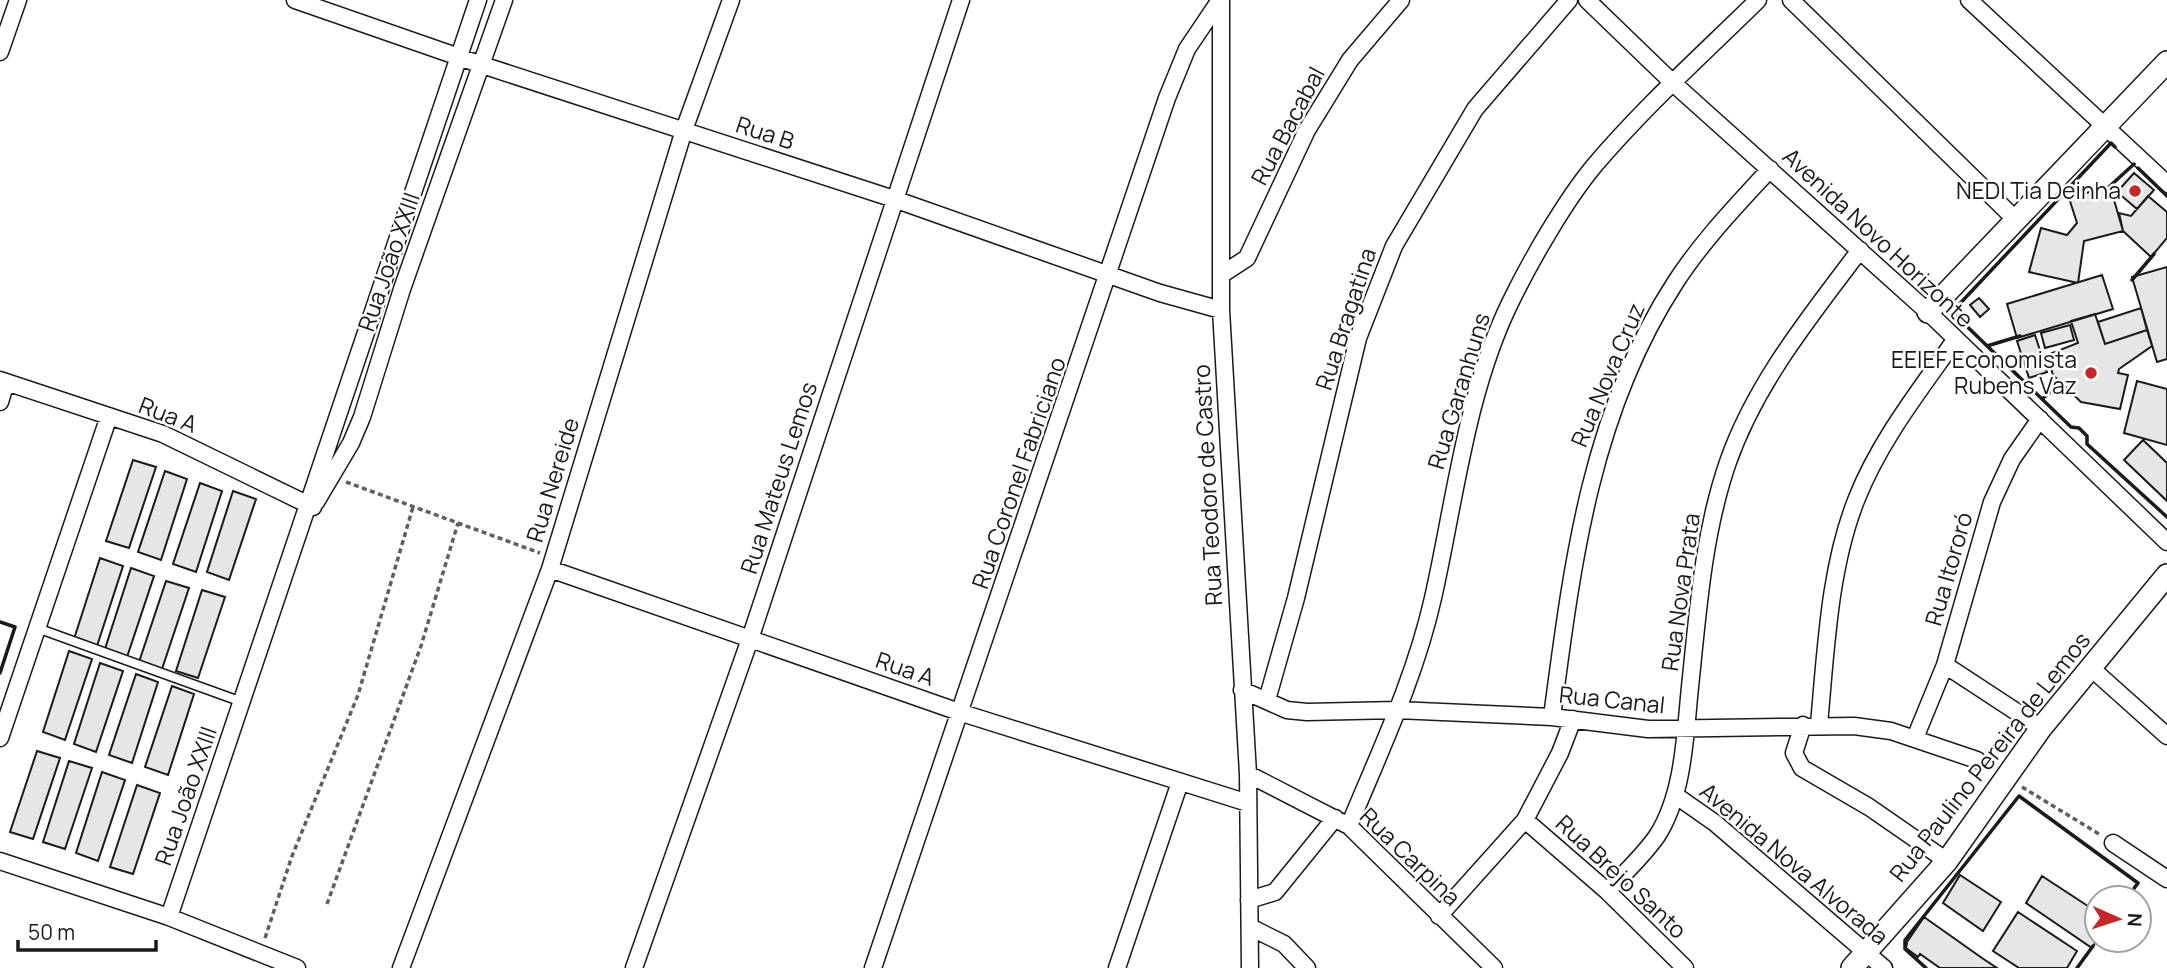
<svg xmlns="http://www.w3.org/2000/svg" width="2167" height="968" viewBox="0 0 2167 968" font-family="Manrope,sans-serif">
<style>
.building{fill:#e6e6e6;stroke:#1a1a1a;stroke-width:2}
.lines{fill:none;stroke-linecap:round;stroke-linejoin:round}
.service-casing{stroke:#1a1a1a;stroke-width:11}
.minor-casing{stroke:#1a1a1a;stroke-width:19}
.tertiary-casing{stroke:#1a1a1a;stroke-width:24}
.path{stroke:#5f5f5f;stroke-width:3.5;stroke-dasharray:5 3.5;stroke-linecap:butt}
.service{stroke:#fff;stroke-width:8}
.minor{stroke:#fff;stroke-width:16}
.tertiary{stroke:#fff;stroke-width:21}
.wall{stroke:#1a1a1a;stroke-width:3.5}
.poi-dot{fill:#c62828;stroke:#fff;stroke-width:2.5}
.labels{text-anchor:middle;stroke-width:5;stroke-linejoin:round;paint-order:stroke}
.street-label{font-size:23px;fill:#1a1a1a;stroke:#fff}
.poi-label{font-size:23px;fill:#1a1a1a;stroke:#fff;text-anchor:end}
</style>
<rect width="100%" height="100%" fill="#fff"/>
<path class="building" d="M2134 173 2154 190 2137 209 2117 192Z
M2110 186 2123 231 2084 241 2078 283 2029 272 2041 228 2067 235 2077 223 2069 198Z
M2148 196 2167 212V238L2151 257 2123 231 2119 213 2131 216Z
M2167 267V359L2157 362 2132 277Z
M2102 275 2113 309 2017 338 2007 304Z
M1979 298 1989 309 1980 317 1970 305Z
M2141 308 2147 330 2105 344 2098 322Z
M2095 314 2105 344 2147 330 2152 346 2119 369 2118 373 2128 375 2120 409 2081 402 2053 375 2047 355 2078 343 2071 321Z
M2070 325 2074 340 2045 348 2041 333Z
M2035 335 2047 372 2029 378 2017 341Z
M2137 381 2167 389V445L2124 433Z
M2143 440 2167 463V501L2124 460Z
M133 460 156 467 129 548 106 541Z
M165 471 187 479 161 560 138 552Z
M200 483 222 491 196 572 173 564Z
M233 491 256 499 229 580 207 572Z
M100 558 123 566 97 646 74 639Z
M131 568 154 576 127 657 105 649Z
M166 581 189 588 162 669 139 662Z
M202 590 225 597 198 678 176 671Z
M69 651 92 659 65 740 43 732Z
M100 663 123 671 96 752 74 744Z
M136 674 158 682 132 763 109 755Z
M172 686 194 694 168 775 145 767Z
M37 751 60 758 33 839 10 832Z
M69 761 92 768 65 849 43 842Z
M102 772 125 780 98 861 76 853Z
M137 785 160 793 133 874 110 867Z
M1960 875 2001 902 1983 931 1943 903Z
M2042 876 2097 912V940L2092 948 2026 903Z
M2018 912 2077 951 2067 968H2019L1993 951Z
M1924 917 1982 958 1997 968H1940L1920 954 1918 957 1906 948 1907 942Z"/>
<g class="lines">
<g class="service-casing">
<path id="service" d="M37 628 242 702"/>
</g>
<g class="minor-casing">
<path id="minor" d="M295 0 482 65 894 199 1160 293 1221 310
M1221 0V310L1248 774 1250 968
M1587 0 1673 83 1928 312 2167 542
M1791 0 2014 218
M1969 0 2167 184
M0 52 18 0
M1221 275 1247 258 1307 130 1350 60 1401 0
M0 380 163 434 313 507
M0 402 6 382
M316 502 351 443 362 417 402 289 504 0
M550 569 962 713 1248 803
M1945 665 2041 728
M2091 668 2167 736
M1242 690 1287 710 1307 712 1397 710 1552 717 1648 729 1854 726 1891 731 1977 760
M1267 700 1296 598 1358 338 1394 246 1475 109 1569 0
M1552 717C1572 566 1590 414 1675 283 1702 241 1737 205 1770 169
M1819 724C1826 650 1829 567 1857 498 1880 440 1920 390 1955 340
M1803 725 1794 753 1802 768 1869 807 1947 861
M0 738 109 416
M1915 738 1945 665 1992 502 2012 459 2040 419
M1248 774 1349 826 1494 968
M1675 795 1715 823 1884 968
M1525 820 1607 891 1685 968
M1349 826C1380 751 1415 678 1433 598 1455 501 1466 392 1511 301 1531 260 1565 201 1594 166 1644 107 1703 54 1758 0
M2113 843 2167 879
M0 861 169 917 297 968
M1607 891C1624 874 1643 856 1657 836 1684 794 1685 735 1690 687 1698 611 1703 534 1728 462 1756 382 1810 317 1860 250
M1249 900 1275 892 1335 818
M1439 916 1525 820 1560 753 1573 719
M169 917 478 0
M1250 927 1284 944 1307 968
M401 968 550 569 684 130 731 0
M634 968 750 639 961 0
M873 968 1167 98 1187 49 1220 0
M1117 968 1180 782"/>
</g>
<g class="tertiary-casing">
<path id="tertiary" d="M1928 312 2167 62
M1852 968 1947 861 2041 728 2167 575"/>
</g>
<path class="path" d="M346 482 540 553
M2022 787 2099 834
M327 904 421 646 458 523
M265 938 292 856 358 695 413 507"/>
<use href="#service" class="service"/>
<use href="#minor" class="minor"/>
<use href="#tertiary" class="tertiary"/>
<path class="wall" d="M2115 147 2111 143 1952 312 2071 427 2079 428 2087 436V444L2167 517
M2138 168 2167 196
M2110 186 2134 164
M2132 280 2154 254
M1987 346 2020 336
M2042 399 2060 384
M0 622 15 627 0 673
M1926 968 1905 949V940L2019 796 2138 883 2127 898
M2077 968 2093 946"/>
</g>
<g class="poi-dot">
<circle cx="2135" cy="191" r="7"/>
<circle cx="2091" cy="373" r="7"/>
</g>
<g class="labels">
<g class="street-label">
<text transform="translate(1288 126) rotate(-62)" y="8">Rua Bacabal</text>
<text transform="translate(765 133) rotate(18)" y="8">Rua B</text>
<text transform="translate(1878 238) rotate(43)" y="8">Avenida Novo Horizonte</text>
<text transform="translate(389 262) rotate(-71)" y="8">Rua João XXIII</text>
<text transform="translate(1346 319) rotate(-72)" y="8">Rua Bragatina</text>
<text transform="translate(1608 375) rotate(-67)" y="8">Rua Nova Cruz</text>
<text transform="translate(1459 391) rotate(-73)" y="8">Rua Garanhuns</text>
<text transform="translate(168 415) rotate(21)" y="8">Rua A</text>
<text transform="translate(1019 473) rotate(-71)" y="8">Rua Coronel Fabriciano</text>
<text transform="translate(779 478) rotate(-72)" y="8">Rua Mateus Lemos</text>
<text transform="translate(553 480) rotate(-73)" y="8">Rua Nereide</text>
<text transform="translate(1208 485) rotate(-93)" y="8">Rua Teodoro de Castro</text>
<text transform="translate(1949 569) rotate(-74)" y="8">Rua Itororó</text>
<text transform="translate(1681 592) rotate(-82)" y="8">Rua Nova Prata</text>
<text transform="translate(905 669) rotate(19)" y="8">Rua A</text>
<text transform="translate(1612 700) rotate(6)" y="8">Rua Canal</text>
<text transform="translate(1990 757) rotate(-52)" y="8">Rua Paulino Pereira de Lemos</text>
<text transform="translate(186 796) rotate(-71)" y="8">Rua João XXIII</text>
<text transform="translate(1410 857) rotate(44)" y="8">Rua Carpina</text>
<text transform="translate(1794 864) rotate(40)" y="8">Avenida Nova Alvorada</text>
<text transform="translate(1621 877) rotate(43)" y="8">Rua Brejo Santo</text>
</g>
<g class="poi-label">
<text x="2121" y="199">NEDI Tia Deinha</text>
<text x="2077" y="368">EEIEF Economista<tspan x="2077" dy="26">Rubens Vaz</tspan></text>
</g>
</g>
<g transform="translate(2118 919) rotate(93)"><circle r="33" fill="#ffffff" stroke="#a3a3a3" stroke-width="2"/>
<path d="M0-5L12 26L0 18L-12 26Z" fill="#c62828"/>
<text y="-10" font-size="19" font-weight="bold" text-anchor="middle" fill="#1a1a1a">N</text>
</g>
<path d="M18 940v10h138v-10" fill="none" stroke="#1a1a1a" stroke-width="3.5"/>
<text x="28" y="940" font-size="21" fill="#1a1a1a" stroke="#ffffff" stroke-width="5" paint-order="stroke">50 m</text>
</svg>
